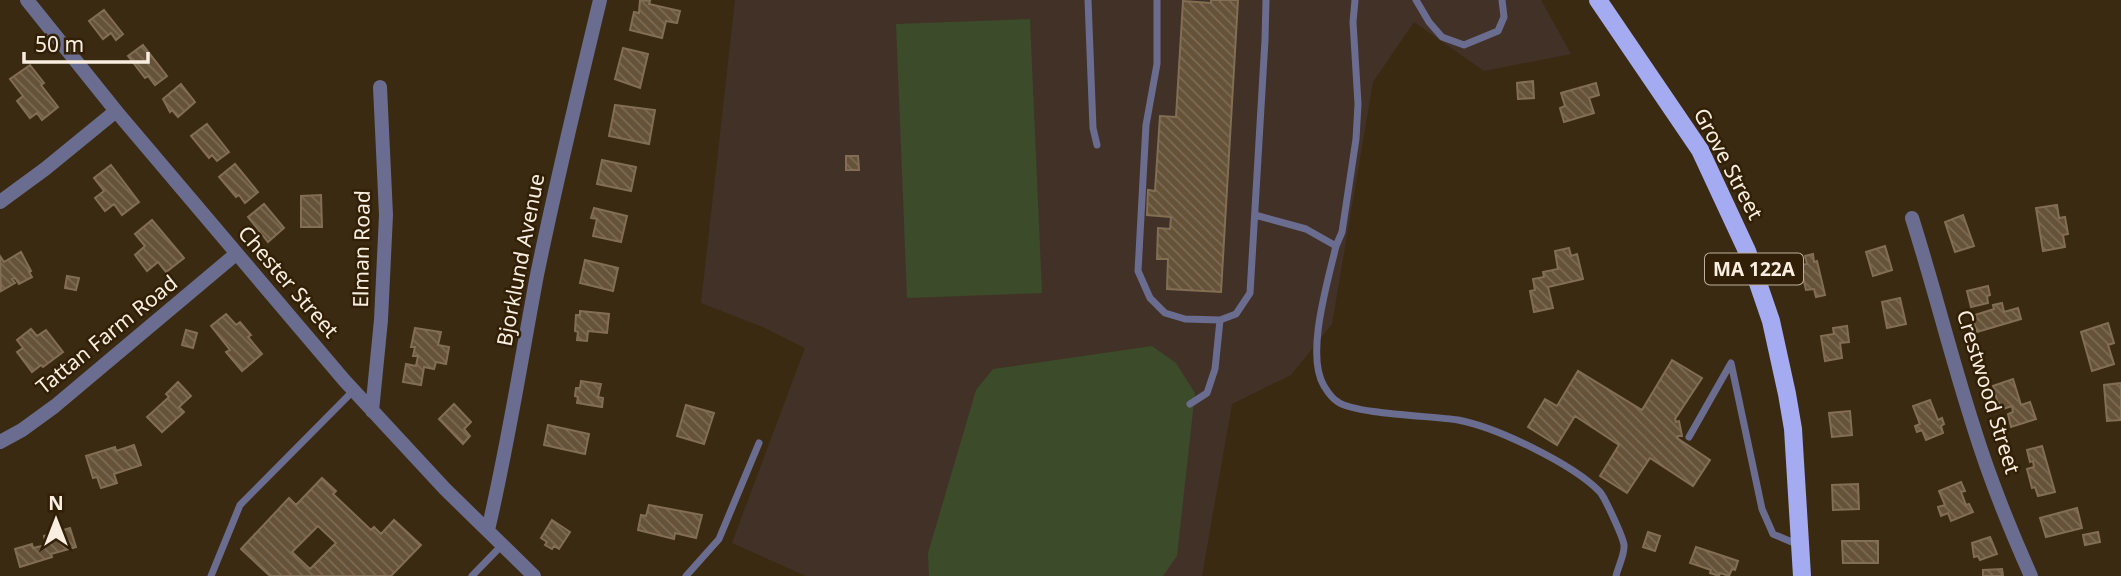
<svg xmlns="http://www.w3.org/2000/svg" width="2121" height="576" viewBox="0 0 2121 576" font-family="'Noto Sans',sans-serif">
<style>
.education{fill:#423127}
.pitch{fill:#3c4b29}
.building{fill:url(#building-back-hatch);stroke:#826e54;stroke-width:2;fill-rule:evenodd}
.lines{fill:none;stroke-linecap:round;stroke-linejoin:round}
.service{stroke:#6a6d8f;stroke-width:7}
.minor{stroke:#6a6d8f;stroke-width:14}
.primary{stroke:#a5abf1;stroke-width:18}
.labels{text-anchor:middle;stroke-width:5;stroke-linejoin:round;paint-order:stroke}
.shield{fill:#312007;stroke:#bdb09e;stroke-width:2}
.shield-label{font-size:19px;font-weight:bold;fill:#f9eedf}
.street-label{font-size:21px;fill:#f9eedf;stroke:#312007}
</style>
<defs>
<pattern id="building-back-hatch" width="6" height="6" patternUnits="userSpaceOnUse" patternTransform="scale(1.75)"><rect width="6" height="6" fill="#655239"/><path d="M-1 5l2 2M0 0l6 6M5-1l2 2" fill="none" stroke="#7c6b55"/></pattern>
</defs>
<rect width="100%" height="100%" fill="#3b2a12"/>
<path class="education" d="M735 0H1541L1571 54 1484 71 1414 22 1373 82 1332 324 1291 375 1232 404 1202 576H806L732 543 805 348 765 328 701 303Z"/>
<path class="pitch" d="M1030 19 1042 293 907 298 896 24Z
M1152 346 1176 363 1195 393 1177 556 1163 576H929L928 553 976 390 993 369Z"/>
<path class="building" d="M640 0 650 1 649 4 680 11 677 23 666 21 662 38 630 30 634 12 639 13Z
M1211 0H1238L1221 292 1167 289 1168 259H1157L1158 228 1170 229 1171 217 1147 215 1148 190 1155 191 1160 116 1176 117 1183 1 1211 3Z
M104 10 123 34 116 40 111 33 103 39 89 21Z
M143 45 167 76 155 85 148 76 145 78 128 56Z
M623 48 648 54 640 88 615 79Z
M30 65 44 83 41 85 58 107 42 120 37 113 30 118 17 101 23 96 10 79Z
M1533 81 1534 98 1518 99 1517 83Z
M1596 83 1599 95 1589 98 1594 113 1564 122 1560 108 1565 106 1561 93Z
M181 84 195 102 178 117 172 110 170 112 163 99Z
M615 105 655 110 649 144 609 136Z
M207 124 229 152 217 161 212 155 209 158 191 136Z
M846 156H858L859 170H846Z
M602 160 636 167 631 191 597 184Z
M235 164 258 192 245 203 239 195 236 197 219 177Z
M111 165 139 202 122 215 114 204 105 211 95 198 104 191 94 178Z
M321 195 322 227H301V196Z
M264 204 284 228 268 242 248 217Z
M2057 205 2059 218 2065 217 2068 234 2063 235 2065 247 2043 251 2036 208Z
M594 208 627 216 621 242 593 236 597 219 591 218Z
M1963 215 1974 246 1955 252 1945 222Z
M152 220 184 258 166 272 158 262 147 271 135 255 145 246 135 234Z
M1885 246 1892 270 1873 276 1866 252Z
M1569 248 1571 256 1577 254 1583 279 1548 287 1553 308 1534 312 1530 291 1535 290 1533 279 1544 277 1543 272 1558 269 1555 251Z
M21 252 31 271 29 272 32 277 19 284 15 278 12 279 15 283 1 291 0 256 4 262Z
M1813 254 1814 262 1817 261 1825 295 1816 297 1814 289 1806 290 1800 265 1807 264 1805 256Z
M585 260 618 268 613 291 580 283Z
M67 276 79 278 76 290 65 288Z
M1988 286 1990 295 1987 296 1988 303 1971 307 1967 291Z
M1900 298 1906 324 1887 328 1882 302Z
M2002 303 2004 312 2018 308 2021 319 1977 332 1972 316 1994 309 1993 305Z
M580 311 609 314 607 333 588 331 587 341 577 340 578 332 575 331 576 315H580Z
M226 314 236 325 240 322 251 335 248 337 262 354 242 371 226 352 230 350 211 326Z
M2108 323 2114 343 2108 345 2114 364 2092 371 2081 332Z
M1847 326 1849 342 1840 343 1842 358 1825 361 1821 336 1834 334 1833 328Z
M415 328 441 332 438 345 449 347 446 364 436 362 434 369 424 367 421 385 403 382 406 364 416 366 418 356H413L415 347H411Z
M31 329 37 336 46 330 63 352 43 367 41 365 32 372 17 352 23 348 17 340Z
M186 330 197 333 193 348 182 345Z
M1672 360 1702 378 1675 419 1676 422 1679 421 1682 436H1678L1677 438 1710 460 1693 486 1650 458 1627 493 1600 476 1619 445 1575 416 1557 445 1528 427 1545 399 1557 406 1578 371 1642 410Z
M2013 379 2021 405 2030 402 2036 419 2011 427 2008 414 2013 412 2012 406 2000 410 1993 386Z
M581 381 601 384 598 397 603 398 602 407 577 403 578 397 575 396 576 388H580Z
M178 382 191 396 179 407 184 412 162 432 147 417 169 397 166 394Z
M2121 383V420L2107 421 2104 385Z
M1930 400 1938 420 1942 418 1944 424 1941 426 1943 433 1926 440 1922 430 1917 432 1915 426 1920 424 1913 406Z
M454 404 471 422 464 429 470 436 463 444 439 419Z
M686 405 714 413 704 444 677 436Z
M1850 411 1852 435 1832 437 1829 413Z
M548 425 589 434 585 454 544 445Z
M134 445 141 465 114 474 117 483 101 488 97 477 93 478 86 456 115 447 116 451Z
M2042 446 2055 492 2038 496 2035 487 2032 488 2027 469 2034 467 2033 461 2030 462 2027 450Z
M322 478 336 491 333 494 371 530 374 527 381 534 394 520 421 545 391 576H270L241 549 289 498 296 505ZM318 526 336 543 310 569 292 552Z
M1961 482 1965 491 1961 492 1966 505 1969 504 1973 512 1951 521 1948 513 1941 516 1938 507 1945 505 1939 491Z
M1858 484 1859 509 1833 510 1832 485Z
M649 505 702 515 696 538 675 533 674 539 638 530 641 515 646 516Z
M2077 508 2082 528 2046 537 2040 518Z
M552 520 570 532 559 549 554 546 552 549 545 545 547 542 541 538Z
M70 528 76 547 51 554 52 557 20 567 15 549 32 544 33 548 46 545 44 536Z
M1648 532 1660 536 1655 551 1643 547Z
M2098 532 2100 542 2085 545 2083 535Z
M1990 537 1997 554 1980 560 1978 556 1974 557 1972 543Z
M1842 541H1878V563H1843Z
M1696 547 1738 561 1735 570 1732 569 1729 576 1720 573 1719 576 1710 573 1711 570 1690 563Z
M2002 569 2003 576H1983V570Z"/>
<g class="lines">
<path class="service" d="M1088 0 1093 128 1097 145
M1157 0V64L1146 125 1138 271 1150 298 1165 313 1185 319 1220 320 1236 314 1250 293 1265 40 1266 0
M1355 0 1353 22 1358 104 1356 139 1342 232 1336 246C1328 281 1305 355 1324 386 1327 391 1333 399 1338 402 1355 414 1433 416 1458 420 1496 427 1573 464 1600 492 1605 498 1623 537 1624 545 1625 554 1618 567 1616 576
M1416 0 1429 22 1442 37 1464 45 1498 31 1504 17 1502 0
M1255 215 1306 229 1336 246
M1190 404 1207 393 1215 369 1220 320
M1689 437 1731 363 1762 509 1773 534 1799 545
M211 576 240 505 353 391
M472 576 502 545
M686 576 719 539 759 443"/>
<path class="minor" d="M27 0 116 111 344 380 445 489 534 576
M0 202 45 169 116 111
M1912 218C1934 287 1951 357 1973 425 1989 477 2009 527 2031 576
M372 411 381 320 386 215 380 87
M0 442 22 430 55 406 236 254
M488 530C508 445 521 360 537 275 556 182 578 91 600 0"/>
<path class="primary" d="M1598 0 1700 150 1747 251 1771 321 1787 394 1793 429 1802 576"/>
</g>
<g class="labels">
<rect class="shield" x="1705" y="253.5" width="98" height="31" rx="5"/>
<g class="shield-label">
<text x="1754" y="276">MA 122A</text>
</g>
<g class="street-label">
<text transform="translate(1728 164) rotate(62)" y="7">Grove Street</text>
<text transform="translate(362 249) rotate(-89)" y="7">Elman Road</text>
<text transform="translate(521 260) rotate(-79)" y="7">Bjorklund Avenue</text>
<text transform="translate(288 282) rotate(49)" y="7">Chester Street</text>
<text transform="translate(107 335) rotate(-39)" y="7">Tattan Farm Road</text>
<text transform="translate(1988 392) rotate(73)" y="7">Crestwood Street</text>
</g>
</g>
<g transform="translate(56 520)" stroke="#312007" stroke-width="5" paint-order="stroke">
<path d="M0-5L12 26L0 18L-12 26Z" fill="#f9eedf"/>
<text y="-10" font-size="19" font-weight="bold" text-anchor="middle" fill="#f9eedf">N</text>
</g>
<path d="M24 52v10h124v-10" fill="none" stroke="#f9eedf" stroke-width="3.5"/>
<text x="35" y="52" font-size="21" fill="#f9eedf" stroke="#312007" stroke-width="5" paint-order="stroke">50 m</text>
</svg>
